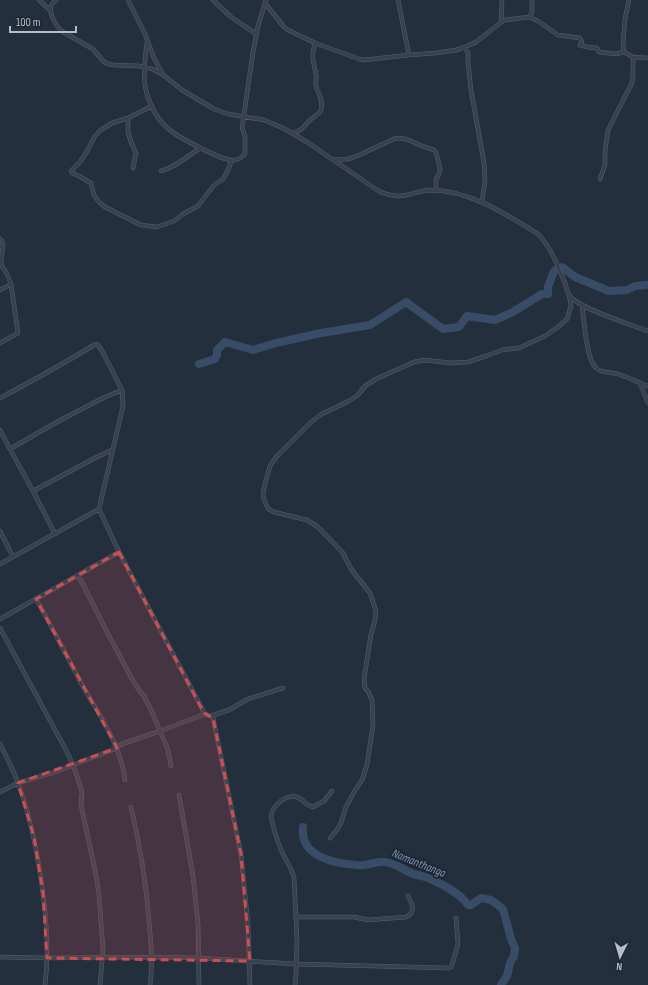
<svg xmlns="http://www.w3.org/2000/svg" width="648" height="985" viewBox="0 0 648 985" font-family="'Sofia Sans Condensed',sans-serif">
<style>
.lines{fill:none;stroke-linecap:round;stroke-linejoin:round}
.river{stroke:#394c67;stroke-width:8}
.minor-casing{stroke:#565f6c;stroke-width:4.5}
.minor{stroke:#38414e;stroke-width:3.5}
.marked{fill:#ce4d50;fill-opacity:0.2;stroke:#ce4d50;stroke-width:3;stroke-dasharray:8 5;stroke-linejoin:round}
.labels{text-anchor:middle;stroke-width:4;stroke-linejoin:round;paint-order:stroke}
.water-label{font-size:12px;font-style:italic;fill:#7c92b1;stroke:#1d2633}
</style>
<rect width="100%" height="100%" fill="#242f3e"/>
<g class="lines">
<path class="river" d="M199 364 215 359 217 355V350L225 342 253 350 276 343 321 333 370 325 406 302 443 329 459 327 467 316 495 320 513 312 542 294H548V287L554 271 562 267 575 277 609 291 627 290 635 286 648 285
M303 827C300 852 325 861 346 864 352 864 358 866 364 865 371 864 378 861 385 862 395 863 404 870 413 874 418 875 423 876 428 878 442 884 459 892 468 905H471L481 898 491 900 503 909 511 939 515 948 514 956 510 963 507 976 501 985"/>
<g class="minor-casing">
<path id="minor" d="M39 0 50 10 53 19 57 26 63 32 93 49 103 61 108 64 114 65 139 66 152 69 162 74 182 90 214 109 228 114 264 120 285 129 307 142 380 192C386 194 392 196 398 196 410 196 420 190 431 190 472 191 505 214 538 234 551 247 558 267 565 283 566 287 567 291 569 295 577 308 632 325 648 331
M128 0 145 34 154 58 162 73
M213 0 231 17 256 34
M398 0 409 55
M265 3 284 27 288 30 315 43 359 59 364 60 409 55 436 53 456 50 465 47 476 42 499 24 505 20 529 17 532 13V0
M50 10 52 4 56 0
M529 17 538 21 558 35 580 38 582 42 580 45 587 47 597 48 599 52 616 54 624 52 633 57 648 58
M501 22 502 0
M147 42C145 59 142 78 147 94 151 107 159 122 170 130 178 137 221 160 231 160 236 161 241 158 245 154V136L242 128 253 52 258 26 266 0
M465 47 468 53V62L471 90 484 163 485 180 482 202
M624 52 623 43 625 19 629 0
M152 106 128 118 112 123 101 130 95 136 86 153 80 162 71 171 72 173 79 176 89 182 91 183 94 195 99 202 105 207 141 225 157 227 174 221 183 214 198 206 214 185 223 179 229 168 231 161
M128 118V132L131 142 136 153 133 168
M293 133C302 130 304 127 310 120 314 116 319 115 321 110 324 101 318 94 316 86 315 82 317 78 316 74 313 60 311 57 315 43
M334 160 348 159 357 156 396 138 406 139 422 146 434 150 436 153 440 168 439 174 436 179V190
M161 171C177 167 188 155 201 148
M600 179 605 165V152L608 130 632 83 633 75V57
M0 239 2 241 3 246 1 262 2 266 7 274 11 284 18 333 0 343
M0 290 11 284
M582 305C584 319 586 359 596 368 601 373 607 372 613 373 623 374 638 383 648 386
M640 383 648 403
M0 398C32 381 63 364 94 345L97 344 101 349 122 390
M0 430 10 449
M33 491 97 457 112 450
M0 531 13 557
M55 534 33 491 10 449 57 422 103 398 122 390 123 406 99 509 119 552 205 714
M0 564 99 509
M78 575 106 630 131 677 139 690 144 696 152 712 168 750 171 766
M36 599C52 627 66 655 81 683 98 714 121 744 125 780
M0 619 119 552
M0 628 67 752 75 770 82 792 81 805 96 875 99 895 103 950 100 985
M211 716 229 710 248 699 283 688
M0 744C6 756 13 769 18 783 28 809 34 838 39 866 45 905 50 945 45 985
M0 792 18 783 55 772 112 750 122 744 160 731 205 714 211 716 213 718 241 854 248 924 250 985
M179 795 193 876 198 924 199 985
M131 807C140 845 146 882 149 921 151 943 153 964 150 985
M330 838 337 830 341 823 346 807 354 792 362 780 367 765 373 725 372 700 369 693 365 688 364 679 371 634 374 624 376 614 375 608 370 593 351 569 343 553 318 527 307 520 274 512 268 509 264 499 263 495 264 488 270 466 274 460 278 455 311 422 322 414 349 401 358 395 365 386 376 379 414 362 424 360 451 363 468 362 486 356 502 350 519 348 545 336 558 327 567 319 571 306 569 294
M296 917H354L368 920 406 917C417 912 412 904 408 896
M0 957 47 958 152 957 199 958 296 964 448 968 451 967 452 965 458 944 456 918
M295 985 296 975 297 939 294 878C292 868 286 861 282 852 277 840 273 828 271 816 273 805 286 794 297 797 303 799 306 806 313 807L324 801 332 791"/>
</g>
<use href="#minor" class="minor"/>
</g>
<path class="marked" d="M119 552 204 713 213 718 241 854 250 961 47 958 43 893 34 837 18 783 117 748 36 599Z"/>
<g class="labels">
<g class="water-label">
<text transform="translate(419 863) rotate(22)" y="4">Namanthanga</text>
</g>
</g>
<g transform="translate(620 957) rotate(185)" stroke="#1d2633" stroke-width="3" paint-order="stroke">
<path d="M0-3L7 15L0 10L-7 15Z" fill="#b4bcc9"/>
<text y="-6" font-size="11" font-weight="bold" text-anchor="middle" fill="#b4bcc9">N</text>
</g>
<path d="M10 26v6h66v-6" fill="none" stroke="#b4bcc9" stroke-width="2"/>
<text x="16" y="26" font-size="12" fill="#b4bcc9" stroke="#1d2633" stroke-width="3" paint-order="stroke">100 m</text>
</svg>
